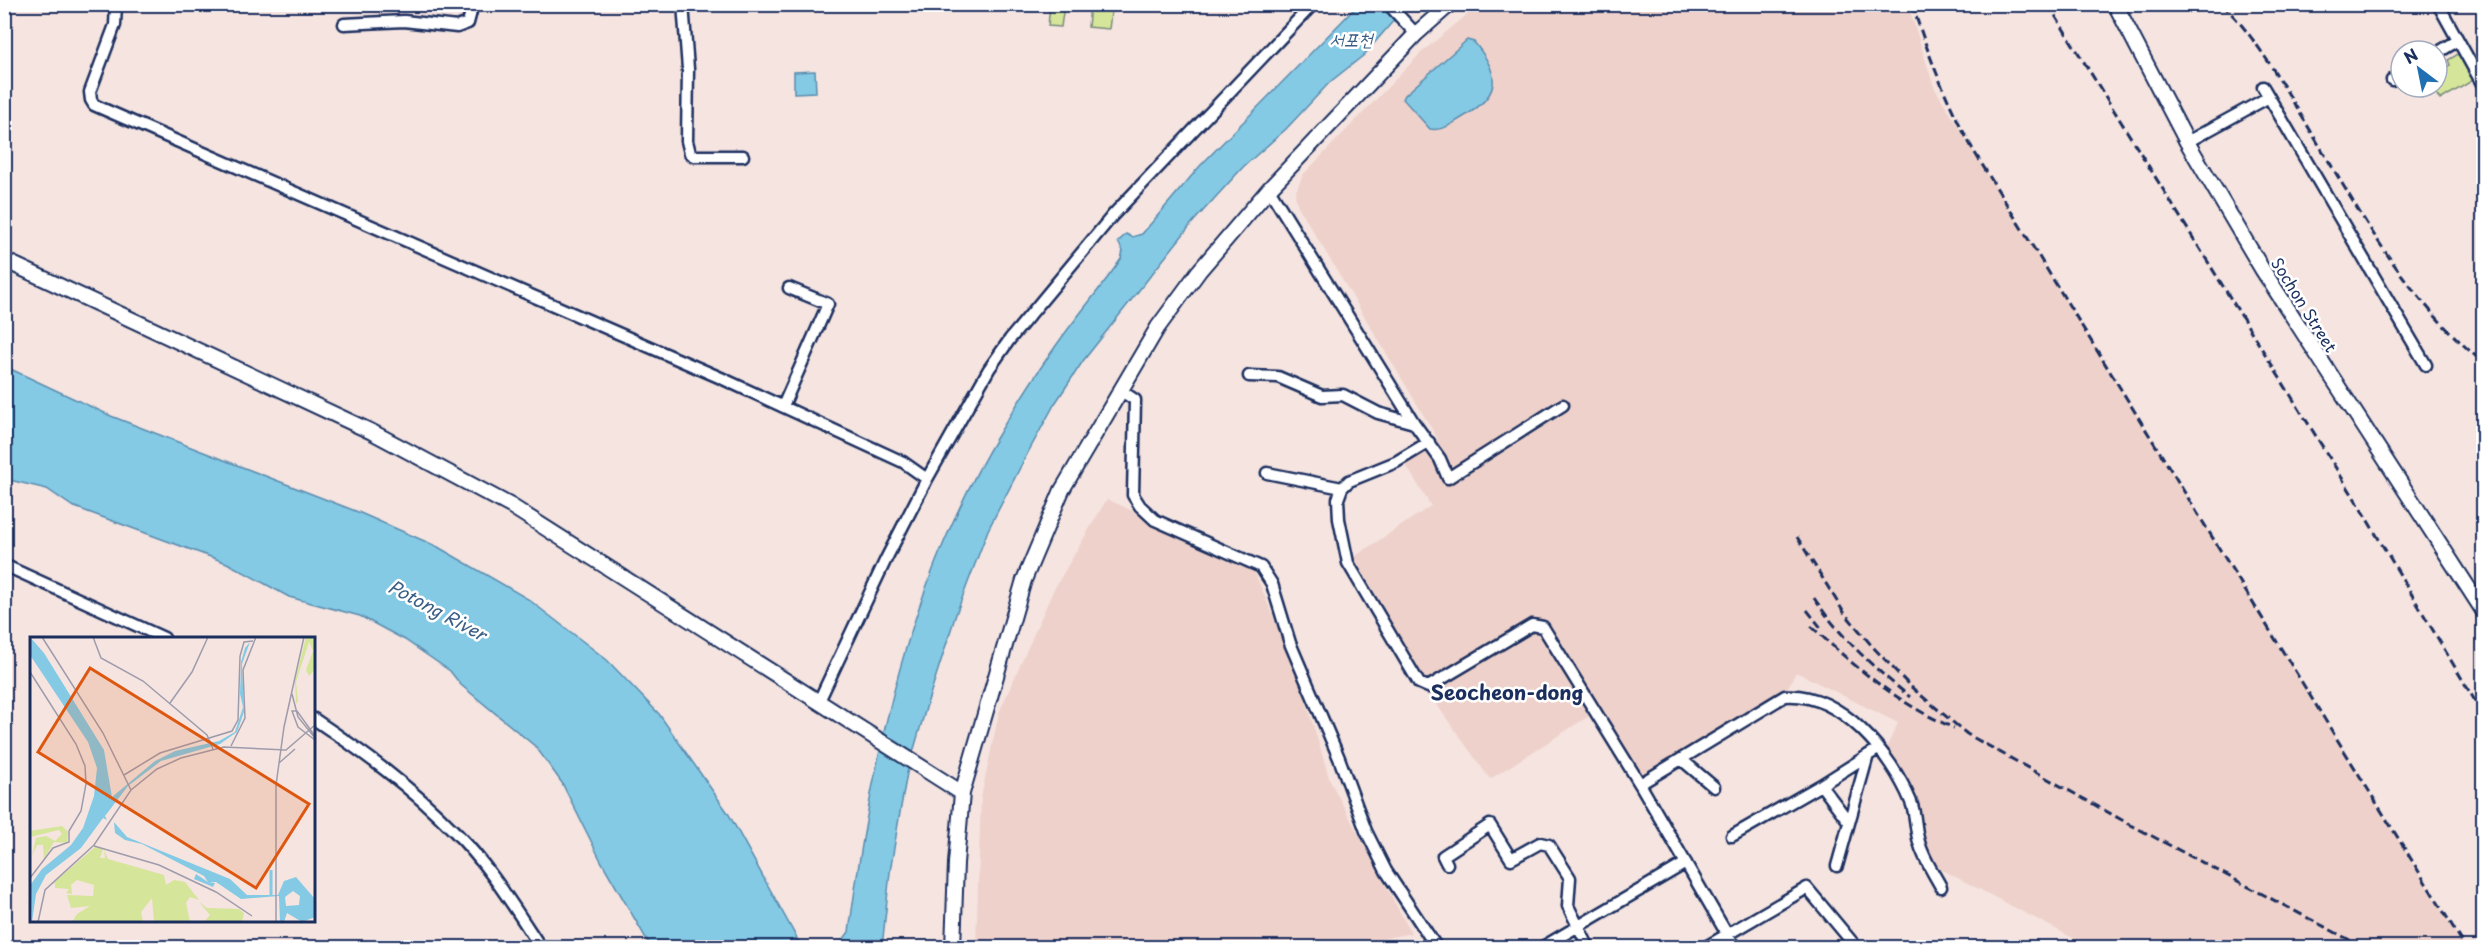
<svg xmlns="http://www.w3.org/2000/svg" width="2488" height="952" viewBox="0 0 2488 952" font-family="'Playpen Sans','Poor Story',sans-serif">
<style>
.built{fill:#eed1ca}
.green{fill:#d5e599;stroke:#788a7c;stroke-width:1.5}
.water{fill:#84cae5;stroke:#5a8caf;stroke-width:1.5}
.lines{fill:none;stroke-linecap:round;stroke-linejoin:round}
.minor-casing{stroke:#1b2f5e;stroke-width:15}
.major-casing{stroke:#1b2f5e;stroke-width:18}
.minor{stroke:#fff;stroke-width:10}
.major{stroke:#fff;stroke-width:14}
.rail{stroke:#1b2f5e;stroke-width:3;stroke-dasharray:9 4.5;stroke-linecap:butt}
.labels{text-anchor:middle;stroke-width:5;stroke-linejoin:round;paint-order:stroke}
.street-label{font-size:16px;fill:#1b2f5e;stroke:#fff}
.water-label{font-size:18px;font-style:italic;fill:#3a5e86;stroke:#fff}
.quarter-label{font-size:20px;font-weight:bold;fill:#1b2f5e;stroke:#fff}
.inset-river{fill:none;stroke:#84cae5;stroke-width:3}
.inset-road{fill:none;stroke:#9e9cac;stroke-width:1.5}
.view{fill:#de5710;fill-opacity:0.15;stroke:#de5710;stroke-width:3}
.inset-edge{fill:none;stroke:#1b2f5e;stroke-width:3}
</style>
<rect width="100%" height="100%" fill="#f5e4e0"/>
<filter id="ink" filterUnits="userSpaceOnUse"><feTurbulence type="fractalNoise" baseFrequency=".0167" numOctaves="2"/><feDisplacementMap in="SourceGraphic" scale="12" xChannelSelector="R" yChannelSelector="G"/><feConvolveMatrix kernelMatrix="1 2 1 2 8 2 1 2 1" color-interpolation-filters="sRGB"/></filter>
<g filter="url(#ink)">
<path class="built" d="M1479 5H1908L1934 87 2464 947H2088L2079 941 1929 863 1912 795 1884 753 1898 723 1796 672 1788 687 1792 690 1643 777 1592 714 1490 779 1432 698 1354 567V557L1431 506 1404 462 1438 439 1298 206 1295 194 1303 175 1422 52Z
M1107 499 1253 568 1300 681 1330 781 1411 933 1381 939 1359 948H976L981 798 999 713 1053 591Z"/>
<path class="green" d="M1050 5H1064L1061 27 1048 26Z
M1090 5H1112L1109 29 1088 27Z
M2460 53 2475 79 2440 100 2432 87H2437V67L2440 71 2450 65 2448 60Z"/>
<path class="water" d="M1358 5H1407L1364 55 1330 82 1286 129 1244 166 1193 222 1083 361 1054 405 1025 458 988 530 956 614 928 701 907 773 899 818 890 872 882 947 837 948 849 932C873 754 908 582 1003 427 1019 401 1035 375 1053 350 1074 319 1100 290 1121 259L1123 251 1118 242 1126 234 1132 237 1142 234 1200 166Z
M1467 40 1474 42C1503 77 1500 96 1460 119 1450 125 1442 131 1430 129L1403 99 1405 95Z
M815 71 816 92 794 93V72Z
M4 366 111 416 358 512 438 547 528 599 607 660 659 714 728 813 799 942 805 947H651L601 861 562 783 536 747 461 685 450 671 405 640 360 616 289 597 227 563 72 506 47 489 5 479Z"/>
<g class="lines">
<g class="minor-casing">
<path id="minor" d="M116 4 115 25 90 92 91 100 94 105 721 378 903 462 927 479
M683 4 688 69 687 141 690 153 694 156H743
M1388 4 1416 34
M2438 4 2484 87
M344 24 404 21 457 27 468 23 473 4
M2437 53 2457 41
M2392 80 2401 75
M2263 87 2426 365
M2187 142 2269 97
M1269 189 1414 423 1440 459 1448 478 1563 405
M1249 376 1278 377 1322 396 1343 395 1378 413 1414 423
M1120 390 1135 400 1133 495 1140 506 1155 520 1261 567 1272 584 1290 643 1339 758 1366 831 1386 871 1437 948
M783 406 828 304 789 288
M1429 442 1396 462 1349 481 1342 488 1338 499 1339 519 1348 563 1419 683 1428 687 1532 625 1543 627 1640 784 1735 948
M1267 473 1342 488
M4 565 164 638
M818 703 886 559 927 479 989 369 1010 339 1113 215 1313 4
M314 719C363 752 411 787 453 830 488 864 514 907 541 948
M1681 759 1714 787
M1640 784 1785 696C1841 692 1891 754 1911 802 1916 814 1915 829 1919 842 1923 858 1933 872 1941 887
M1821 785 1849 822
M1732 836 1821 785 1878 749
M1447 864 1443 856 1490 825 1511 859 1540 843 1549 845 1570 878 1568 906 1589 948
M1837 866 1868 755
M1541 948 1686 863
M1704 948 1807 888 1857 948"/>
</g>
<g class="major-casing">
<path id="major" d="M2115 4 2187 142 2262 269 2484 612
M4 260 372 432 511 506 962 793
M953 948 956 863 962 793 1024 580 1062 490 1158 327 1199 271 1269 189 1416 34 1450 4"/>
</g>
<use href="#minor" class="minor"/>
<use href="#major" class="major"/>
<path class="rail" d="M1912 4C1929 57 1948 106 1975 153L2466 948
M2048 4 2355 499 2484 716
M2222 4C2255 36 2278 77 2301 115 2355 203 2402 296 2484 363
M1797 537 1843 611 1872 646 1910 686 1967 734 2131 825 2365 948
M1814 598C1840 637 1874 668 1910 697
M1807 610 1822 629
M1811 626C1855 667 1898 704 1954 728"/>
</g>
</g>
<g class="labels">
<g class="street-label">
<text transform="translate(2304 305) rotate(58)" y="6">Sochon Street</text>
</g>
<g class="water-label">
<text x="1351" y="46">서포천</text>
<text transform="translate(437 611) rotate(28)" y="6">Potong River</text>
</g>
<g class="quarter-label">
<text x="1507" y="700">Seocheon-dong</text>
</g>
</g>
<g transform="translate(30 637)">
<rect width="285" height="285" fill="#f5e4e0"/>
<path d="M276 0H285V32L279 39 276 33 283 14 279 5 266 45 268 64 266 67 265 44ZM32 189 38 195 37 206 24 205 14 222 13 208H7L2 219 6 201 16 199 25 204 32 197 29 193 0 200V194ZM65 210 73 212 70 221H75L74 213 78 222 134 238 136 248 144 243 155 245 169 263 160 260 156 266 160 285H124L122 261 111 275 113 285H42L47 277 60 269 41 271 37 258 63 259 64 248 47 243 41 248 42 257 36 256 39 252 25 251V246L21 248ZM169 265 177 271 209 272 214 276 212 285H174L180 278Z" fill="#d5e599"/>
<path d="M0 0 14 16 74 113 82 160 125 124 145 114 189 104 205 95 213 70 210 57 211 25 215 11 220 5 212 27 214 75 207 95 190 107 131 124 98 149 75 179 77 183 73 181 51 211 16 238 6 257 2 285 1 247 12 232 41 208 53 191 64 159 67 131 58 105 0 18ZM84 185 97 200 200 242 217 258H248L254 244 266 240 285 262V280L272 285 257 276 254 285H250L249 259 211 262 186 245H179L185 246 183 250 164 242 166 237 178 245 174 239 112 207 95 203 85 196ZM263 254 270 259 269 268 256 269 255 260Z" fill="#84cae5" fill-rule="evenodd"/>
<path class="inset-river" d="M241 258V233"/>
<path class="inset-road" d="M12 0 73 96 101 153M63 0 71 21 113 44 177 98 183 112M0 35 46 107 55 129 56 147 51 174 39 194V205L23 211 0 241M262 57 268 80 285 101M140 66 162 35 178 0M285 99 267 74H262L268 90 285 103M201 109 215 81 213 33 226 0M249 126 265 112M94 138 130 116 202 94 208 83 210 19 214 5 223 4M64 209 129 228 186 255 222 279M8 285 15 253 64 208 101 153 127 132 151 121 194 110 256 113 285 88M246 285V148L254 90 274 0"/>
<path class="view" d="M60 31 279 167 226 251 8 115Z"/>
<rect width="285" height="285" class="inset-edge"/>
</g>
<rect width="2488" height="952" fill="none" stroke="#fff" stroke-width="24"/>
<rect x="12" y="12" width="2464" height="928" fill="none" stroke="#1b2f5e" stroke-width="2" filter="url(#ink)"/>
<g transform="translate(2419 69) rotate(328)"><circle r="28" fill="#ffffff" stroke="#a4acbf" stroke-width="1.5"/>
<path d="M0-4.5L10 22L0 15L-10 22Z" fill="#1f6fb2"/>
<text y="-9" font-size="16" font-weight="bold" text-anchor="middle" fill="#1b2f5e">N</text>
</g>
</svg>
